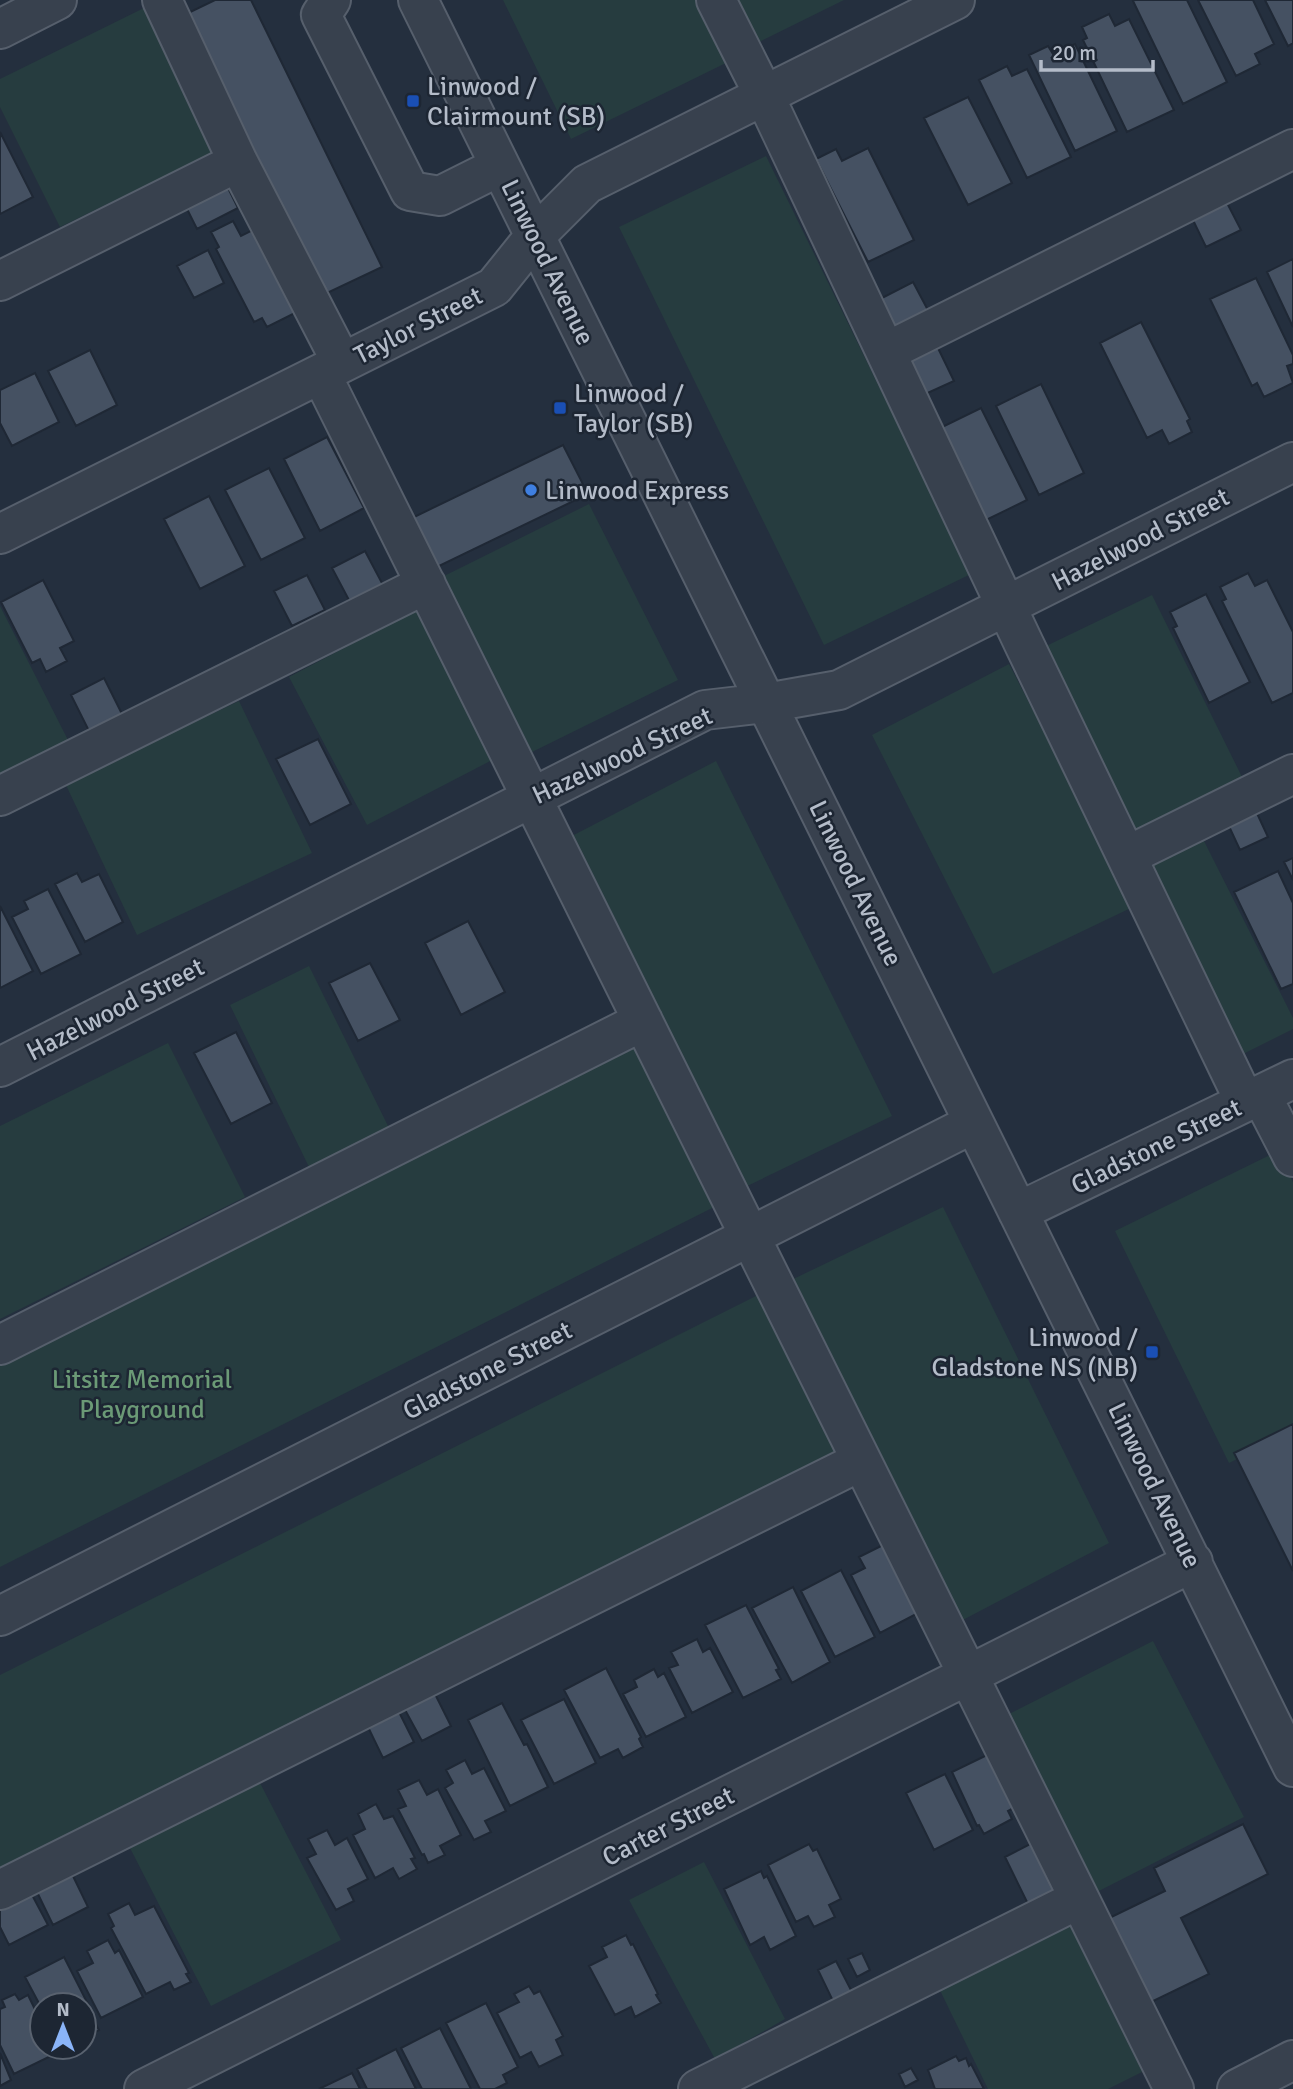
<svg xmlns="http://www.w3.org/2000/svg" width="1293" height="2089" viewBox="0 0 1293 2089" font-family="Signika,sans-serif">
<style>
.green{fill:#263c3f}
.building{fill:#455162;stroke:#1f2835;stroke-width:2}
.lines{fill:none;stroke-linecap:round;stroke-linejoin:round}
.minor-casing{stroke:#565f6c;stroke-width:42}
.minor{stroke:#38414e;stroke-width:38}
.transit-dot{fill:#1a4fb4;stroke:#1d2633;stroke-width:2.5}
.shop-dot{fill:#3f7fe0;stroke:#1d2633;stroke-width:2.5}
.labels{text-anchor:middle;stroke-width:5;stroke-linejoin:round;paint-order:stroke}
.poi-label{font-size:26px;fill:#b4bcc9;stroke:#1d2633;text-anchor:start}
.street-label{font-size:26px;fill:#b4bcc9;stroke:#1d2633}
.park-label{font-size:26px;fill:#6b9a76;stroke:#1d2633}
</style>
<rect width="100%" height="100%" fill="#242f3e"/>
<path class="green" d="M503 0H698L728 62 571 139Z
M733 0H844L755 44Z
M146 7 217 151 60 227 0 107V79Z
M766 156 971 574 824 645 619 227Z
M589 504 678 680 526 755 438 579Z
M1152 595 1244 781 1134 834 1042 648Z
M0 606 69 742 0 776Z
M420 608 498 757 367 825 289 677Z
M1009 664 1135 906 993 974 872 735Z
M239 701 312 853 137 935 65 783Z
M716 761 892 1116 741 1189 570 837Z
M1201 835 1293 1018V1029L1243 1054 1146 863Z
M309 966 389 1128 309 1167 230 1005Z
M168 1043 245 1197 0 1319V1126Z
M638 1043 720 1204 0 1567V1364Z
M1278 1151 1293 1182V1431L1229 1463 1115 1231Z
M943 1207 1109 1543 959 1622 785 1283Z
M762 1293 844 1453 0 1877V1675Z
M1153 1641 1244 1817 1095 1893 1005 1716Z
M259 1781 341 1940 211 2006 130 1848Z
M704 1862 785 2019 715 2059 629 1900Z
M1069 1912 1146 2070 1108 2089H988L934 1978Z"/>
<path class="building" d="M215 0H251L382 267 325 294 186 14Z
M1135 0H1187L1227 82 1183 104 1133 1Z
M1198 0H1253L1274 44 1255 54 1260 64 1236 76Z
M1265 0H1293V43L1288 46Z
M1109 14 1115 26 1129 19 1174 110 1127 132 1083 40 1087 38 1082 27Z
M1075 44 1117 131 1075 151 1029 55 1048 46 1053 54Z
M1007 66 1012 76 1027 69 1071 157 1027 178 979 80Z
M968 97 1012 183 968 205 924 118Z
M0 132 33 197 0 214Z
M868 148 914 240 868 262 816 159 836 149 842 161Z
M225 182 238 208 197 229 184 203Z
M1225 199 1241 230 1206 247 1191 216Z
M233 221 241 236 259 227 295 313 267 327 262 318 254 322 216 249 219 247 211 232Z
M208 250 224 283 194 298 177 266Z
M1293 259V327L1267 272Z
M1256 278 1293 355V364L1287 366 1293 383 1264 397 1257 383 1252 386 1210 299Z
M913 282 930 314 895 332 878 300Z
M1141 322 1190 419 1187 421 1192 432 1169 444 1162 430 1147 438 1100 343Z
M937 346 954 381 921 396 904 361Z
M90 350 117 405 76 426 48 371Z
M35 373 59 422 12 446 0 423V390Z
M1041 384 1084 473 1039 495 996 406Z
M981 408 1027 500 982 522 936 430Z
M327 437 364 508 320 531 284 459Z
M563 445 588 494 437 567 412 518Z
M269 468 305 538 261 560 225 490Z
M209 496 245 566 200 589 164 519Z
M365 551 383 585 350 602 332 568Z
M1248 573 1255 586 1267 580 1293 632V693L1272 703 1222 601 1226 599 1220 587Z
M307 575 325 610 292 626 274 591Z
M43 580 74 641 60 648 67 661 46 672 40 659 32 663 1 602Z
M1206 594 1250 682 1209 703 1173 628 1177 626 1170 612Z
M104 678 123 716 90 733 71 695Z
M318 739 351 804 310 825 276 759Z
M1255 809 1268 837 1240 850 1227 822Z
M1293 858V880L1284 862Z
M1278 871 1293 903V984L1281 989 1234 892Z
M77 873 82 882 99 874 123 922 85 942 55 884Z
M48 889 81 954 41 974 12 917 28 909 24 901Z
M0 906 33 971 0 988Z
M468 921 505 992 461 1015 425 943Z
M370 963 400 1020 358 1041 329 983Z
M236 1032 272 1103 231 1124 194 1053Z
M1293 1424V1571L1234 1453Z
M887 1543 922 1611 880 1633 851 1575 865 1568 859 1557Z
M841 1570 875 1637 835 1657 801 1591Z
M793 1587 830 1662 792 1683 752 1608Z
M746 1605 779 1669 776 1670 781 1679 743 1698 705 1625Z
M697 1639 703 1652 710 1648 733 1692 692 1713 669 1668 678 1665 671 1652Z
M606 1668 641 1737 639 1739 643 1747 623 1758 618 1749 600 1758 564 1690Z
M654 1669 658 1677 664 1673 686 1717 646 1737 623 1694 637 1687 634 1680Z
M434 1692 451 1726 422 1741 404 1708Z
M564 1699 596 1763 554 1784 521 1720Z
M502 1703 524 1745 527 1744 548 1787 510 1806 468 1720Z
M399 1712 414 1742 383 1758 368 1727Z
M987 1755 1025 1802 1008 1811 1012 1819 984 1834 979 1825 977 1826 952 1772Z
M465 1760 472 1774 484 1768 506 1811 485 1821 491 1832 474 1840 445 1788 453 1783 446 1770Z
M945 1774 973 1830 934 1850 906 1793Z
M419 1780 427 1795 438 1789 461 1835 440 1846 445 1855 428 1863 424 1854 422 1855 398 1809 406 1806 398 1790Z
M376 1804 384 1819 393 1816 415 1858 411 1859 417 1869 399 1879 393 1868 375 1878 353 1835 365 1829 358 1814Z
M1243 1824 1268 1874 1181 1918 1209 1974 1145 2005 1103 1921 1165 1891 1154 1868Z
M327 1830 335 1845 347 1838 368 1879 348 1889 354 1901 336 1910 307 1858 316 1854 308 1839Z
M1034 1842 1058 1889 1028 1904 1005 1857Z
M809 1844 813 1851 817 1849 841 1899 829 1905 835 1917 814 1927 808 1916 796 1922 768 1865Z
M761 1871 764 1878 767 1876 796 1936 770 1950 764 1937 750 1945 724 1889Z
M72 1874 88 1907 53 1925 37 1892Z
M31 1893 48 1925 9 1945 0 1927V1909Z
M129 1903 135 1915 154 1906 189 1973 186 1974 191 1982 174 1990 170 1982 146 1994 111 1928 114 1926 108 1914Z
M626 1935 631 1945 633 1944 658 1994 656 1995 661 2003 635 2017 631 2007 615 2015 589 1966 607 1957 602 1947Z
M108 1940 115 1953 119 1950 143 1997 101 2018 77 1971 93 1963 87 1951Z
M862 1953 870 1970 857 1977 848 1959Z
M64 1957 95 2018 93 2019 99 2030 84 2038V2005H42V2009L25 1977Z
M836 1961 852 1992 833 2001 818 1970Z
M529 1986 534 1994 540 1991 563 2036 556 2040 563 2055 539 2067 531 2052 520 2058 497 2013 519 2002 514 1994Z
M15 1994 19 2000 28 1995 42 2024V2047H54L57 2053 14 2074 0 2045V2009L5 2007 2 2000Z
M486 2003 518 2067 503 2075 507 2083 495 2089H480L446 2023Z
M440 2028 471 2089H422L401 2048Z
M396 2049 416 2089H367L357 2069Z
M0 2053 11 2080 0 2086Z
M956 2056 959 2061 966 2058 969 2066 971 2064 984 2089H935L928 2070Z
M911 2068 918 2080 905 2087 899 2074Z
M352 2073 360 2089H319Z"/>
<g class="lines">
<g class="minor-casing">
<path id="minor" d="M162 0 238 162 342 363
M331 0 321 15 410 191 440 196 500 166
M418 0 1293 1767
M716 0 764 95 1024 644 1245 1102
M0 29 57 0
M0 281 238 162
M886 352 1293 149
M321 374 1174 2089
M0 534 494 287 535 236 587 184 955 0
M0 796 426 584
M1127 856 1293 774
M0 1067 705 710 766 703 839 690 1293 462
M1261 1095 1293 1157
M1018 1212 1293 1079
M0 1345 643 1021
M0 1616 974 1123
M0 1890 861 1461
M144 2089 1193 1562
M698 2089 1079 1899
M1237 2089 1293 2060"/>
</g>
<use href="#minor" class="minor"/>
</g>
<g class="transit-dot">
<rect x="406" y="94" width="14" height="14" rx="3.5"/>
<rect x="553" y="401" width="14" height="14" rx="3.5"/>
<rect x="1145" y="1345" width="14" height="14" rx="3.5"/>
</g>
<circle class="shop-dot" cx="531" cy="490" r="7"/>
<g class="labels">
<g class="poi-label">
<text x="427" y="95">Linwood /<tspan x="427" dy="30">Clairmount (SB)</tspan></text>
<text x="574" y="402">Linwood /<tspan x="574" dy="30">Taylor (SB)</tspan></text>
<text x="545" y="499">Linwood Express</text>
<text x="1138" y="1346" text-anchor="end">Linwood /<tspan x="1138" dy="30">Gladstone NS (NB)</tspan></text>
</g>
<g class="street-label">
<text transform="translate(548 262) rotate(64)" y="9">Linwood Avenue</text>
<text transform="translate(418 325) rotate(-27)" y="9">Taylor Street</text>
<text transform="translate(1140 539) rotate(-27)" y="9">Hazelwood Street</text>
<text transform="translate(622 755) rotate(-25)" y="9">Hazelwood Street</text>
<text transform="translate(856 883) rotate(64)" y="9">Linwood Avenue</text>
<text transform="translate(115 1009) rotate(-27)" y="9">Hazelwood Street</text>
<text transform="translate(1156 1146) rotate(-26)" y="9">Gladstone Street</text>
<text transform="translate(487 1370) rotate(-27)" y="9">Gladstone Street</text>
<text transform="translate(1155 1485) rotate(64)" y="9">Linwood Avenue</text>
<text transform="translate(668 1826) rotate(-27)" y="9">Carter Street</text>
</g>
<g class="park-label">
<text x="142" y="1388">Litsitz Memorial<tspan x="142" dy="30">Playground</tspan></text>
</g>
</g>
<g transform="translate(63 2026)"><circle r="33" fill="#1d2633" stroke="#59626f" stroke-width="2"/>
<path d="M0-5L12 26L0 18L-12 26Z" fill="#8ab4f8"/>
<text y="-10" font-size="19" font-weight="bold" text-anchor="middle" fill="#b4bcc9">N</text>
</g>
<path d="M1041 60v10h112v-10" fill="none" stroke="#b4bcc9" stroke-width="3.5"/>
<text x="1052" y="60" font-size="21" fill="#b4bcc9" stroke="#1d2633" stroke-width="5" paint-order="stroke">20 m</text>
</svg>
